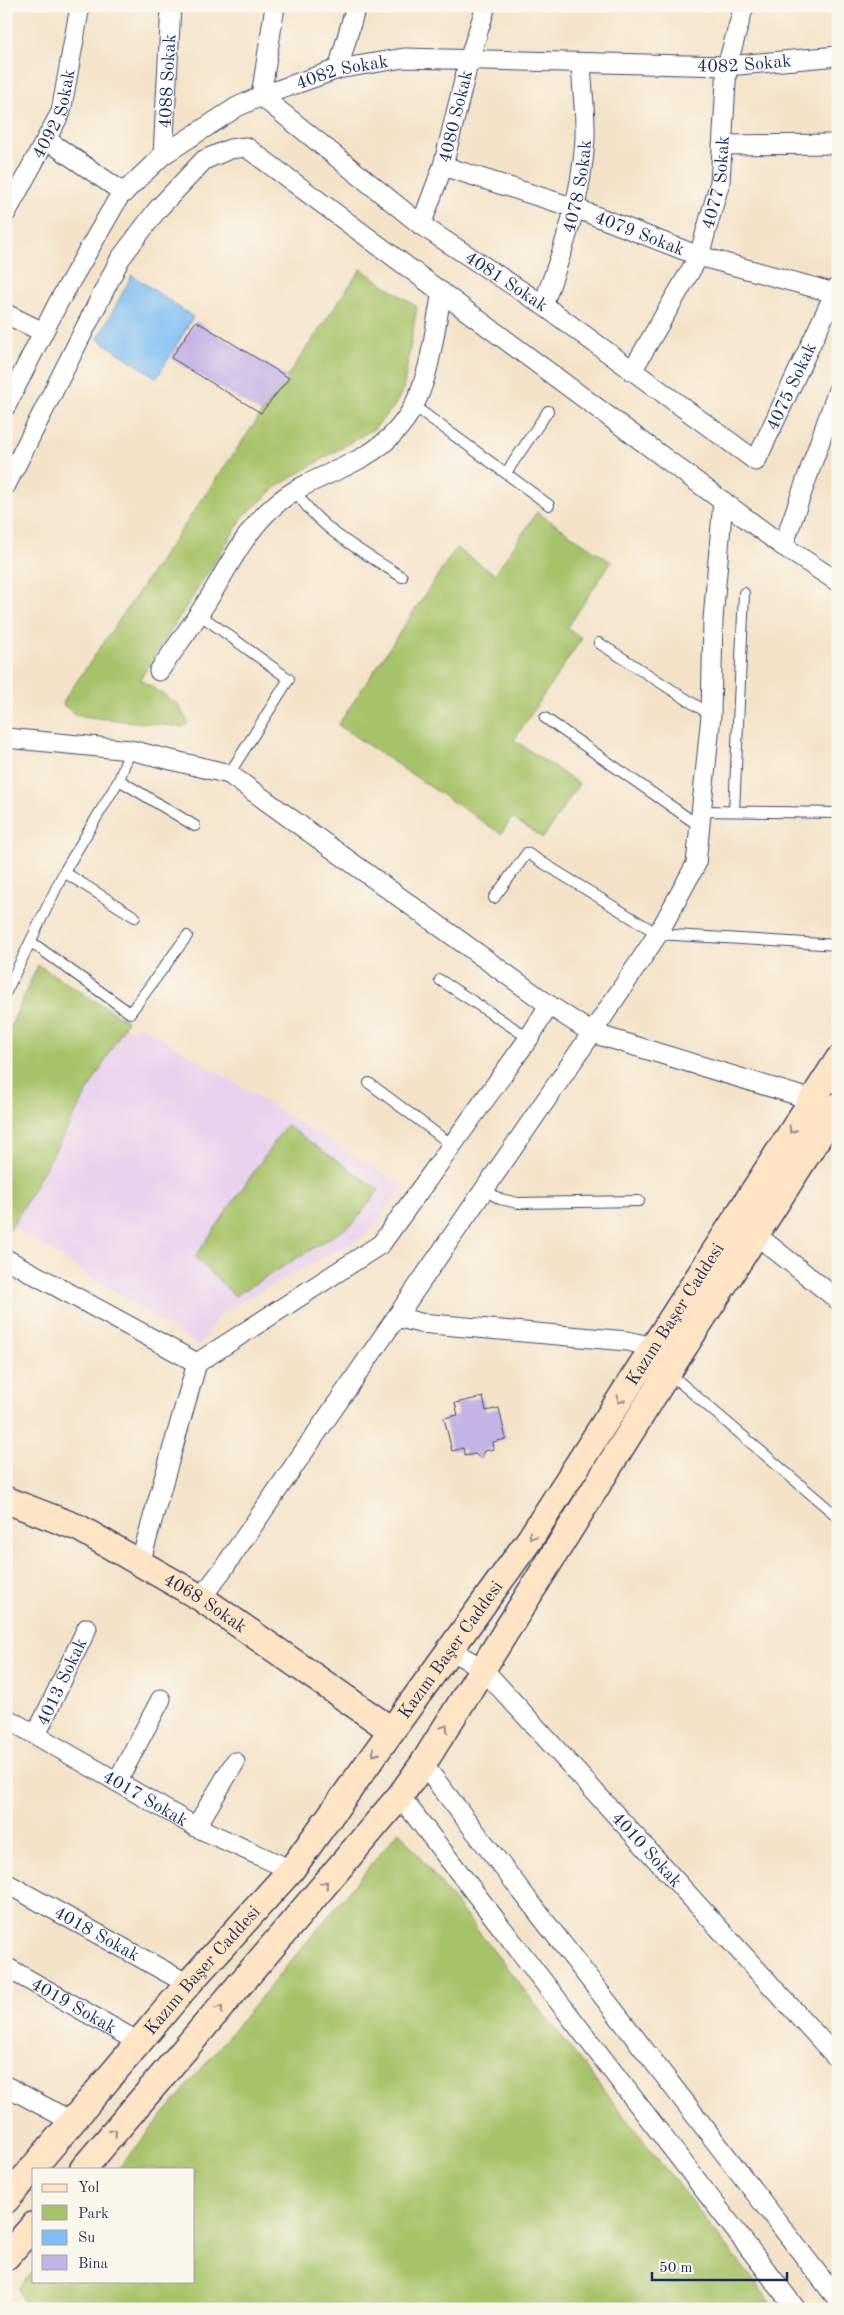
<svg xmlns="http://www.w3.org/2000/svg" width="844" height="2315" viewBox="0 0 844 2315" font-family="'Old Standard TT',serif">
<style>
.built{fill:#e9d2ed}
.green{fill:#a7c369;stroke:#617964}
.water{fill:#7fbef3;stroke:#4d76a8}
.building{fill:#c4b3e5}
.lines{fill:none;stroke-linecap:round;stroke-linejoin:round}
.lane-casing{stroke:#3c4a6e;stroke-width:12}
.street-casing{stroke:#3c4a6e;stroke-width:21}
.secondary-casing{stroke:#3c4a6e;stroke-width:29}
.lane{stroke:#fff;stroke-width:10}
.street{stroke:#fff;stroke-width:19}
.secondary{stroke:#ffe4c6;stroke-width:26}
.oneway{stroke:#8d8a92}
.labels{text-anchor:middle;stroke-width:4.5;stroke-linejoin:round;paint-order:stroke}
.street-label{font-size:18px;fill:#1b2f5e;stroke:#fbf7ec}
</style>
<rect width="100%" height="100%" fill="#fbf7ec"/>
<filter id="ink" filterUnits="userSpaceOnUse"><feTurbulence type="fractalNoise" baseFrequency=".02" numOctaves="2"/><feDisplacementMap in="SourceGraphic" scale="10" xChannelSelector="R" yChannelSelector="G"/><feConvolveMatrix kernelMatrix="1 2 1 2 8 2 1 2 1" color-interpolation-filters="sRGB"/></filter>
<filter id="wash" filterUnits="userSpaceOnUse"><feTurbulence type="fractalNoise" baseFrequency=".0096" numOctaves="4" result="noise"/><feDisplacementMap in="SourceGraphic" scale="20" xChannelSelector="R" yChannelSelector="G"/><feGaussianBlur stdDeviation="1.12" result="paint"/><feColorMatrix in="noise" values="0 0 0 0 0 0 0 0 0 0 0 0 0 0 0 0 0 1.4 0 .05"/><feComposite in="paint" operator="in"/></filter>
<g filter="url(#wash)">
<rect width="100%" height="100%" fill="#f4e3c9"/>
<path class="built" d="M33 970 132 1030 140 1025 403 1186 368 1234 221 1312 199 1346 6 1222V1035Z"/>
<path class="green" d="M361 269 417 307 403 390 393 408 375 428 279 485 243 517 140 679 178 704 188 723 183 727 78 716 63 705 66 697Z
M537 512 611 562 567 628 582 638 514 740 579 784 543 838 512 818 501 834 338 725 456 548 495 574Z
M38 965 127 1021 11 1229 6 1227V1037Z
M286 1125 379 1190 353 1224 235 1296 195 1257Z
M399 1831 776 2309H28L18 2289 34 2270V2281H194V2169H118Z"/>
<path class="water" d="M132 275 193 317 157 378 98 339Z"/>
<g id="blocks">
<path class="building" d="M196 321 289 378 261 413 171 358Z
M483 1397 486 1411 499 1408 506 1439 493 1442 494 1449 484 1451 481 1459 475 1454 465 1456 463 1448 452 1451 444 1418 458 1415 455 1403Z"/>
</g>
</g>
<g filter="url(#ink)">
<use href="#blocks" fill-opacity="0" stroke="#3c4a6e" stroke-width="1"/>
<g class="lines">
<g class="lane-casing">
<path id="lane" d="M414 406 549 505
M506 473 548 411
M295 490C319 530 364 552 402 577
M199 614 289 679 229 774
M599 643 711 715
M545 718 698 825
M119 780 195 826
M700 811 838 813
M734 811 744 593
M64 872 135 917
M494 898 527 853 658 934 838 945
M31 942 130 1013 187 936
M440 980 529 1038
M6 992 64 872 119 780 130 750
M369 1083 452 1145
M485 1190 500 1199 518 1203 639 1201
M669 1373 838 1517"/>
</g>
<g class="street-casing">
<g id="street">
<path id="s1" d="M275 6 261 96 421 225 543 305 756 461 838 286"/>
<path d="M338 69 356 6"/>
<path d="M47 140 124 193"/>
<path d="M722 145 838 144"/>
<path id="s2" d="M163 155 171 6"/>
<path id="s3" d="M443 166 575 208 699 256 838 294"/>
<path id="s4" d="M6 213 61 112 80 6"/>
<path id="s5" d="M421 225 443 166 469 60 486 6"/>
<path id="s6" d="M543 305C563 251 582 197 585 139 586 114 582 88 581 63"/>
<path d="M6 314 43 332"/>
<path id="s7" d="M632 371 699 256 720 182 727 66 744 6"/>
<path id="s8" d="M6 406 58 303 119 197 163 155 237 107 261 96 338 69 404 58 727 66 838 56"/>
<path d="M6 485 120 259 157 210 204 160 230 149 246 147 783 546 838 582"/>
<path d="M783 546 838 390"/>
<path d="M159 671C177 646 195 621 211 595 229 565 247 529 274 506 297 485 327 476 354 462 429 425 428 363 442 292"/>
<path d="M6 738 130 750 229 774 549 1005 592 1033 823 1103"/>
<path d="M755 1234 838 1300"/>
<path d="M6 1259 197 1363"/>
<path d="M397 1317 420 1323 627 1341 654 1347"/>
<path d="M140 1563 197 1363 381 1244 529 1038 549 1005"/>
<path d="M201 1598 223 1569 592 1033 658 934 696 864 711 715 713 620 723 501"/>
<path id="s9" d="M450 1650 482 1668 838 2059"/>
<path id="s10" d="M6 1718 196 1827 291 1870"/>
<path id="s11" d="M36 1735 87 1628"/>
<path d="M423 1764 838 2300"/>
<path d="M117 1782 161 1699"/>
<path d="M400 1796 796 2309"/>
<path d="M196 1827 235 1762"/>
<path id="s12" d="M6 1883 188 1984"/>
<path id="s13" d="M6 1967 140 2043"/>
<path d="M6 2086 73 2122"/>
</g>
</g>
<g class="secondary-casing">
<g id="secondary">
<path id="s14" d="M6 1500 79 1528 201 1598 391 1730"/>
<path d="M83 2169 400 1796 423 1764 668 1372 838 1106"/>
<path id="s15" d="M6 2200 188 1984 291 1870 530 1539 838 1060"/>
<path d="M6 2257 34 2225"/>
</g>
</g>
<use href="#lane" class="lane"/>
<use href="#street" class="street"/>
<use href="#secondary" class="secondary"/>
</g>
<defs><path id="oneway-chevron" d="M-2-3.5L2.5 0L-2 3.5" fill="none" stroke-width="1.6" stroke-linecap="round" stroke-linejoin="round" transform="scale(1.25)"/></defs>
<g class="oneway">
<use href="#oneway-chevron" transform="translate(792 1130) rotate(123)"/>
<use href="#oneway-chevron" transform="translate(620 1400) rotate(123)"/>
<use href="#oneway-chevron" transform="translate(532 1536) rotate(124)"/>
<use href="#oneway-chevron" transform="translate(445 1728) rotate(-59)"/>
<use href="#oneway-chevron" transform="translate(375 1753) rotate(126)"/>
<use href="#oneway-chevron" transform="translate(325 1884) rotate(-50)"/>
<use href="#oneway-chevron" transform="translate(220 2009) rotate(-50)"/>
<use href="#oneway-chevron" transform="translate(114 2132) rotate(-49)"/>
</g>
</g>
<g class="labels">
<g class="street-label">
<text dy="6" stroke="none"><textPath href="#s8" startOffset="902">4082 Sokak</textPath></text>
<text dy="6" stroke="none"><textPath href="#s8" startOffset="498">4082 Sokak</textPath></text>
<text dy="6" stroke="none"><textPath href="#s2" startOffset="74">4088 Sokak</textPath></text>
<text dy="6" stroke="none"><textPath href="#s4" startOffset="111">4092 Sokak</textPath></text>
<text dy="6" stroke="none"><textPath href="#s5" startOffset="114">4080 Sokak</textPath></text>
<text dy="6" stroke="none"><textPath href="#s7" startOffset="209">4077 Sokak</textPath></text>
<text dy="6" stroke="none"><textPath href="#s6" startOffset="124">4078 Sokak</textPath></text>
<text dy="6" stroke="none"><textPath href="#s3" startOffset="208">4079 Sokak</textPath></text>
<text dy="6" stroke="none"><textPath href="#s1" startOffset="399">4081 Sokak</textPath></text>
<text dy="6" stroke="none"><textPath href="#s1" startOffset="789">4075 Sokak</textPath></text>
<text dy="6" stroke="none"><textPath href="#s15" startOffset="1112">Kazım Başer Caddesi</textPath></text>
<text dy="6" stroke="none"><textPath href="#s14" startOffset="225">4068 Sokak</textPath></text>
<text dy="6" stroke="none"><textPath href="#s15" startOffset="708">Kazım Başer Caddesi</textPath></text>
<text dy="6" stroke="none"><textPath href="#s11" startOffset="59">4013 Sokak</textPath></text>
<text dy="6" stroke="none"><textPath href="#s10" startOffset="161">4017 Sokak</textPath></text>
<text dy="6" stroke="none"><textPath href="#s9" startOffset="282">4010 Sokak</textPath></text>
<text dy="6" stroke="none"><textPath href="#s12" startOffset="104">4018 Sokak</textPath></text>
<text dy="6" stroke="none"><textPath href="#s15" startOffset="302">Kazım Başer Caddesi</textPath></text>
<text dy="6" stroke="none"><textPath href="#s13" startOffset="78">4019 Sokak</textPath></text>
</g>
</g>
<rect width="844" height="2315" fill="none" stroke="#fbf7ec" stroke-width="25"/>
<rect x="32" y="2168" width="162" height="115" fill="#fbf7ec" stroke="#a1a7b3"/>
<rect x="42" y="2184" width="25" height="8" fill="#ffe4c6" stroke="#a1a7b3"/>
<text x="78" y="2192" font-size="15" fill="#1b2f5e">Yol</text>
<rect x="42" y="2205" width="25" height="15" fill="#a7c369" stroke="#a1a7b3"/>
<text x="78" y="2218" font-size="15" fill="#1b2f5e">Park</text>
<rect x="42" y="2230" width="25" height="15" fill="#7fbef3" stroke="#a1a7b3"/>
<text x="78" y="2242" font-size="15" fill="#1b2f5e">Su</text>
<rect x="42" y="2255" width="25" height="15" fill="#c4b3e5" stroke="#a1a7b3"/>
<text x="78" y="2268" font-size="15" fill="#1b2f5e">Bina</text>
<path d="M652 2272v8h135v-8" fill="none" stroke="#1b2f5e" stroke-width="2.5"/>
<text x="659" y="2272" font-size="15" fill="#1b2f5e" stroke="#fbf7ec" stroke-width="4" paint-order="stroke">50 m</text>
</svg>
